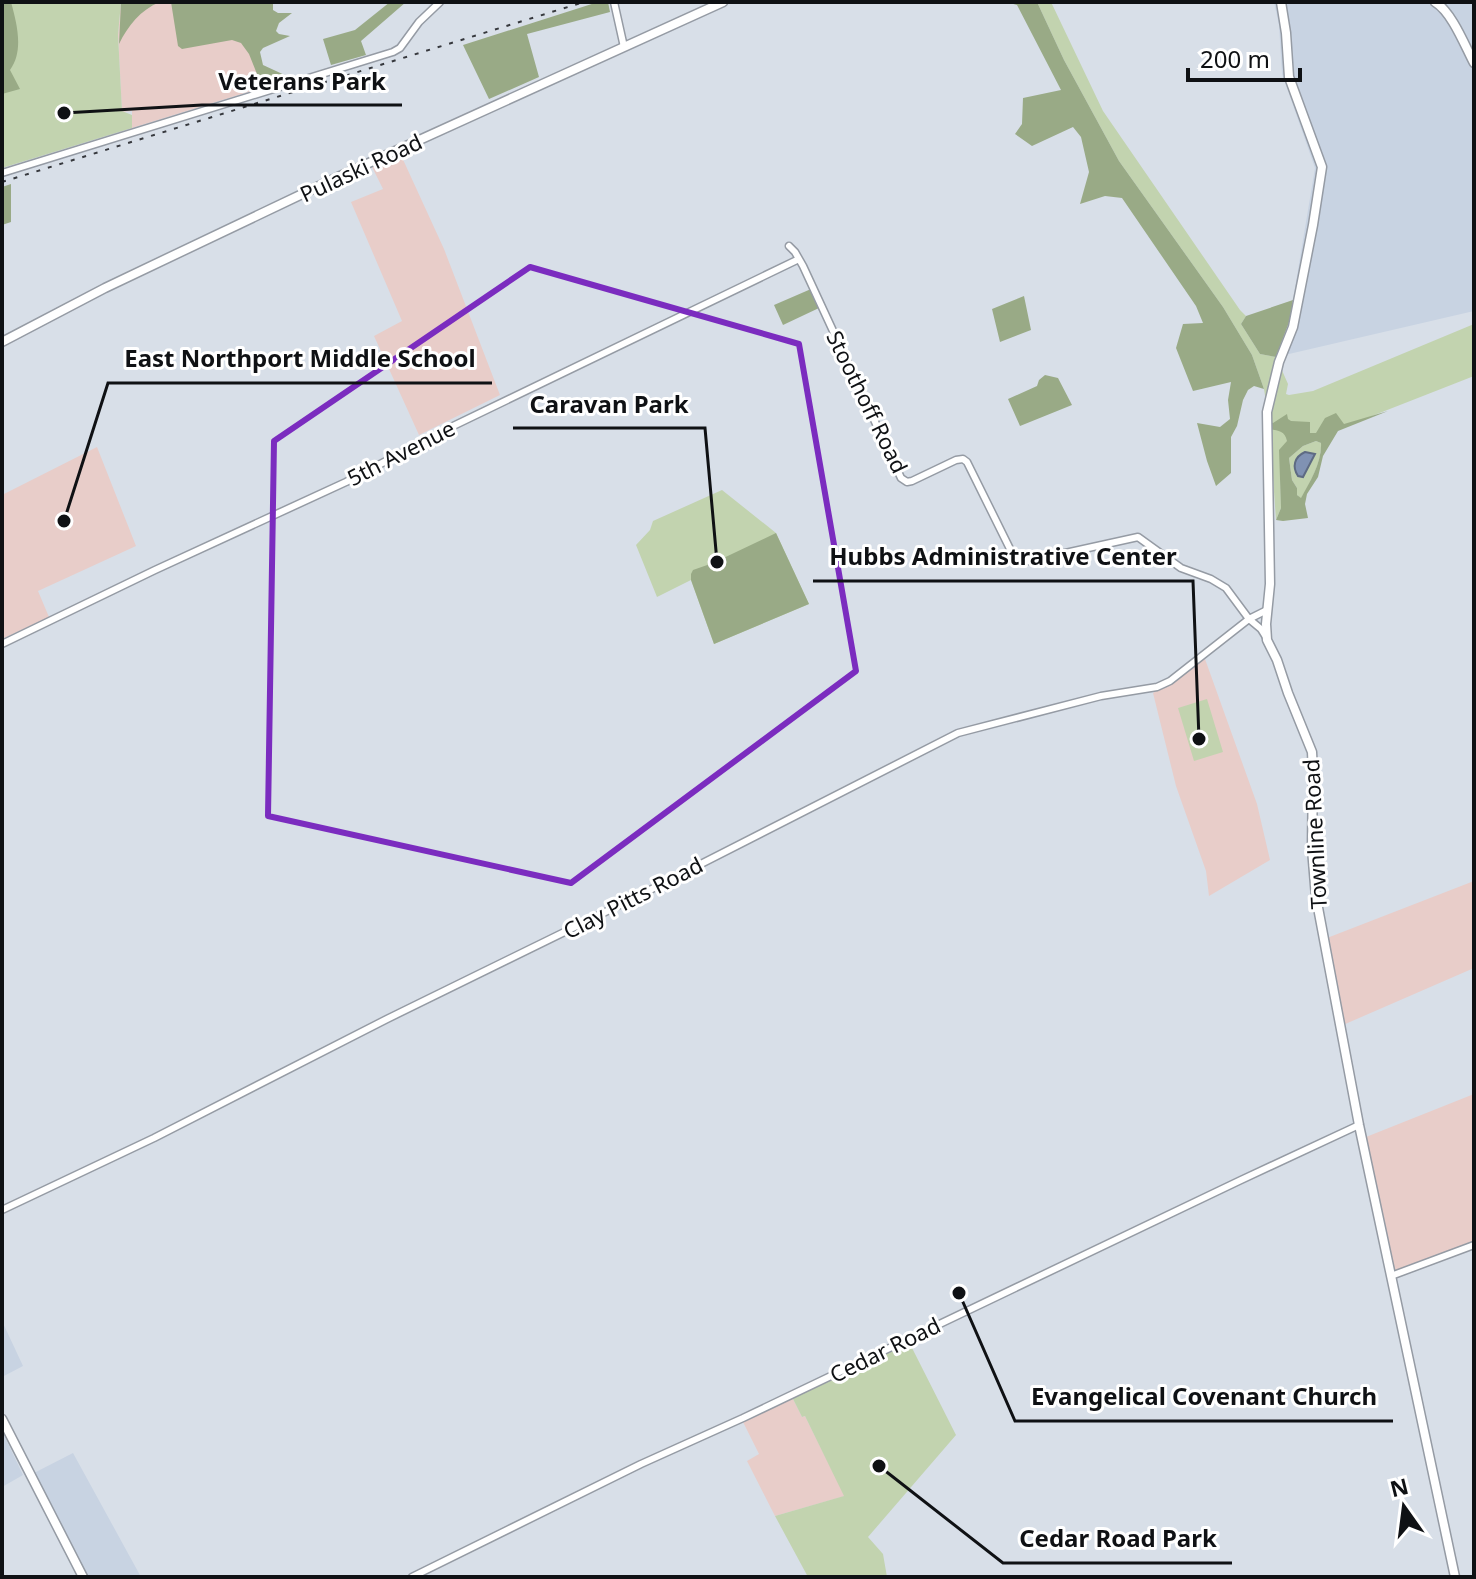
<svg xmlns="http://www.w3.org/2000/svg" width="1476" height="1579" viewBox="0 0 1476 1579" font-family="'Noto Sans',sans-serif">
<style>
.built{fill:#c8d3e2}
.education{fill:#e8cdc9}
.green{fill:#c2d3af}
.forest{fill:#99aa86;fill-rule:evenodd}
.water{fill:#8092b3;stroke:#5e6b83;stroke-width:2}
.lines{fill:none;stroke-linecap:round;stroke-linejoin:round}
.minor-casing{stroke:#959ba4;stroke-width:9}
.major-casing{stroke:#959ba4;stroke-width:11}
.minor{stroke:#fff;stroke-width:6}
.major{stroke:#fff;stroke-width:8}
.rail{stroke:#36383d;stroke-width:2;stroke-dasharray:4 8;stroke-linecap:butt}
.marked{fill:none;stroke:#7b2cbf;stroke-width:6;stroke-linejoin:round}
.labels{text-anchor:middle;stroke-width:6;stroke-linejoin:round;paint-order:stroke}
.street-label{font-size:22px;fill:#0f1114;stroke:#fff}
.leader{fill:none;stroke:#0f1114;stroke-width:3}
.callout-dot{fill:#0f1114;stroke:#fff;stroke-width:3}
.callout-label{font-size:24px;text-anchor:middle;font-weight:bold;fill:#0f1114;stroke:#fff;stroke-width:6;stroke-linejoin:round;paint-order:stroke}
</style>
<rect width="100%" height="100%" fill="#d8dfe8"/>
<path class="built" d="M1274 2H1474V311L1276 357 1291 317 1293 300 1315 168 1282 74 1279 25Z
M2 1321 23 1366 2 1377Z
M2 1431 23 1475 2 1487Z
M73 1453 141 1577H86L34 1473Z"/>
<path class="education" d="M121 2H236L264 87 132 128V111L122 112 118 35Z
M400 153 444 249 500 395 419 435 374 336 402 321 351 202 383 189 372 167Z
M97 447 136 546 38 591 49 617 2 639V495Z
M1205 659 1257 804 1270 860 1209 896 1206 871 1176 786 1153 693Z
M1474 881V968L1343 1025 1327 938Z
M1474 1094V1241L1393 1272 1366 1137Z
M792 1397 802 1417 805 1416 845 1496 775 1516 747 1461 759 1454 743 1422Z"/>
<path class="green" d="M2 2H121L118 35 122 111 132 115V128L2 168Z
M1037 2H1051L1103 111 1240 310 1246 316 1241 324 1260 354 1276 357 1288 384 1286 394 1289 395 1313 391 1474 324V376L1280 452 1281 508 1276 520 1269 421 1264 389 1252 355 1223 307 1119 161 1064 60Z
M1316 441 1321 443C1322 462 1310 483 1301 499L1297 495V488L1292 480 1289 458 1303 446Z
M722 490 776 533 809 604 714 644 691 580 657 597 636 545 650 530 653 521Z
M1207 699 1223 752 1194 761 1178 708Z
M909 1342 956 1435 868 1537 883 1554 887 1577H808L775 1516 844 1496 805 1416 802 1417 792 1397Z"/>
<path class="forest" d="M11 2C17 24 24 51 10 70L20 89 2 94V3Z
M121 2H160C140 10 128 26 119 44Z
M171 2H273V10L278 13H292L279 23 276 31 279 34 290 36 263 48 260 52 263 65 289 77 261 84 249 54 241 43 232 40 182 49 178 46Z
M390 2H406L361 41 366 55 331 65 323 39 355 30Z
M598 2H608L610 12 527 34 539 77 489 99 463 45Z
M1006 2H1037L1064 60 1119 161 1223 307 1252 355 1264 389 1254 386 1248 390 1243 400 1237 426 1231 437V473L1216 486 1207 461 1197 423 1220 427 1230 419 1228 400 1231 382 1193 391 1176 348 1183 324 1203 323 1196 306 1122 198 1105 196 1080 204 1089 172 1081 137 1073 127 1032 146 1015 134 1022 124 1023 98 1061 90 1017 5Z
M11 184V222L2 225V187Z
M811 289 819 308 783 325 774 305Z
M1024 296 1031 330 1000 342 992 309Z
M1293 300 1291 317 1276 357 1260 354 1241 324 1246 316Z
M1045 375 1058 378 1072 405 1020 426 1008 399 1037 386 1039 380Z
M1388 411 1338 431 1323 456 1318 477 1307 494 1305 504 1308 518 1283 521 1276 520 1281 508 1279 450 1287 441C1285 431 1279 431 1270 429L1269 421 1273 423 1287 414 1288 419 1291 421 1310 422V433H1316L1325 418 1336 413 1344 424ZM1316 441 1321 443C1322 462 1310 482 1301 498L1297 495V488L1292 480 1289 458 1303 446Z
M776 533 809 604 714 644 691 580V574L693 570 713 563Z"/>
<path class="water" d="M1305 452 1315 454 1303 477 1298 476C1292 467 1294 457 1305 452Z"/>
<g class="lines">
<g class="minor-casing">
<path id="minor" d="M614 2 624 47
M2 173 393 52 400 48 419 22 440 2
M789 246 795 252 803 266 901 478 907 482 912 481 956 460 963 459 967 462 1014 557 1029 561 1138 537 1181 568 1211 579 1226 588 1249 619 1261 629 1266 637
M2 644 155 570 346 482 449 428 799 259
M2 1210 154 1138 387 1019 642 894 958 733 1101 696 1157 687 1170 681 1249 619 1267 610
M1391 1276 1474 1245
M412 1577 641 1464 743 1418 1241 1180 1359 1125"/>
</g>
<g class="major-casing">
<path id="major" d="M1281 2 1286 33 1289 77 1322 167 1313 225 1293 327 1279 362 1267 412 1270 584 1266 624 1267 640 1277 660 1288 693 1312 752 1313 772 1312 849 1316 897 1359 1125 1455 1577
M1435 2C1452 12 1465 46 1474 63
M2 342 105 288 338 177 723 2
M2 1419 83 1577"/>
</g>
<use href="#minor" class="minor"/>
<use href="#major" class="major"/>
<path class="rail" d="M2 182 584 2"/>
</g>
<path class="marked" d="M530 267 799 344 856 671 571 883 268 816 274 441Z"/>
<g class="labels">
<g class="street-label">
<text transform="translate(361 168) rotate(-25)" y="8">Pulaski Road</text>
<text transform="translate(867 402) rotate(64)" y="8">Stoothoff Road</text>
<text transform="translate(401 453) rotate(-27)" y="8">5th Avenue</text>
<text transform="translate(1315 834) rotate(-93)" y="8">Townline Road</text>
<text transform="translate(633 898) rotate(-27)" y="8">Clay Pitts Road</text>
<text transform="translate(885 1350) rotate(-26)" y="8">Cedar Road</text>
</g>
</g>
<path class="leader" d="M64 113L202 105H402M64 521L108 383H492M717 562L705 428H513M1199 739L1193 581H813M959 1293L1015 1421H1393M879 1466L1003 1563H1232"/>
<g class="callout-dot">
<circle cx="64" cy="113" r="8"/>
<circle cx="64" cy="521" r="8"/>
<circle cx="717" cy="562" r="8"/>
<circle cx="1199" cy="739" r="8"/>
<circle cx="959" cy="1293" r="8"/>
<circle cx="879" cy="1466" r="8"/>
</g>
<g class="callout-label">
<text x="302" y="90">Veterans Park</text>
<text x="300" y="367">East Northport Middle School</text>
<text x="609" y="413">Caravan Park</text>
<text x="1003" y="565">Hubbs Administrative Center</text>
<text x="1204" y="1405">Evangelical Covenant Church</text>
<text x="1118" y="1547">Cedar Road Park</text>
</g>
<rect width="1476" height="1579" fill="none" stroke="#0f1114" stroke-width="8"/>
<g transform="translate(1404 1507) rotate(346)" stroke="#ffffff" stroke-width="6" paint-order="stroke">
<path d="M0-6L14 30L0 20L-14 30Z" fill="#0f1114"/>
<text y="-12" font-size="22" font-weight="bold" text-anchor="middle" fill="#0f1114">N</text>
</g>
<path d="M1188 68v12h112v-12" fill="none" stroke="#0f1114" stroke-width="4"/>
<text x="1200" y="68" font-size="24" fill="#0f1114" stroke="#ffffff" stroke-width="6" paint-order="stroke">200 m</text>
</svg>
